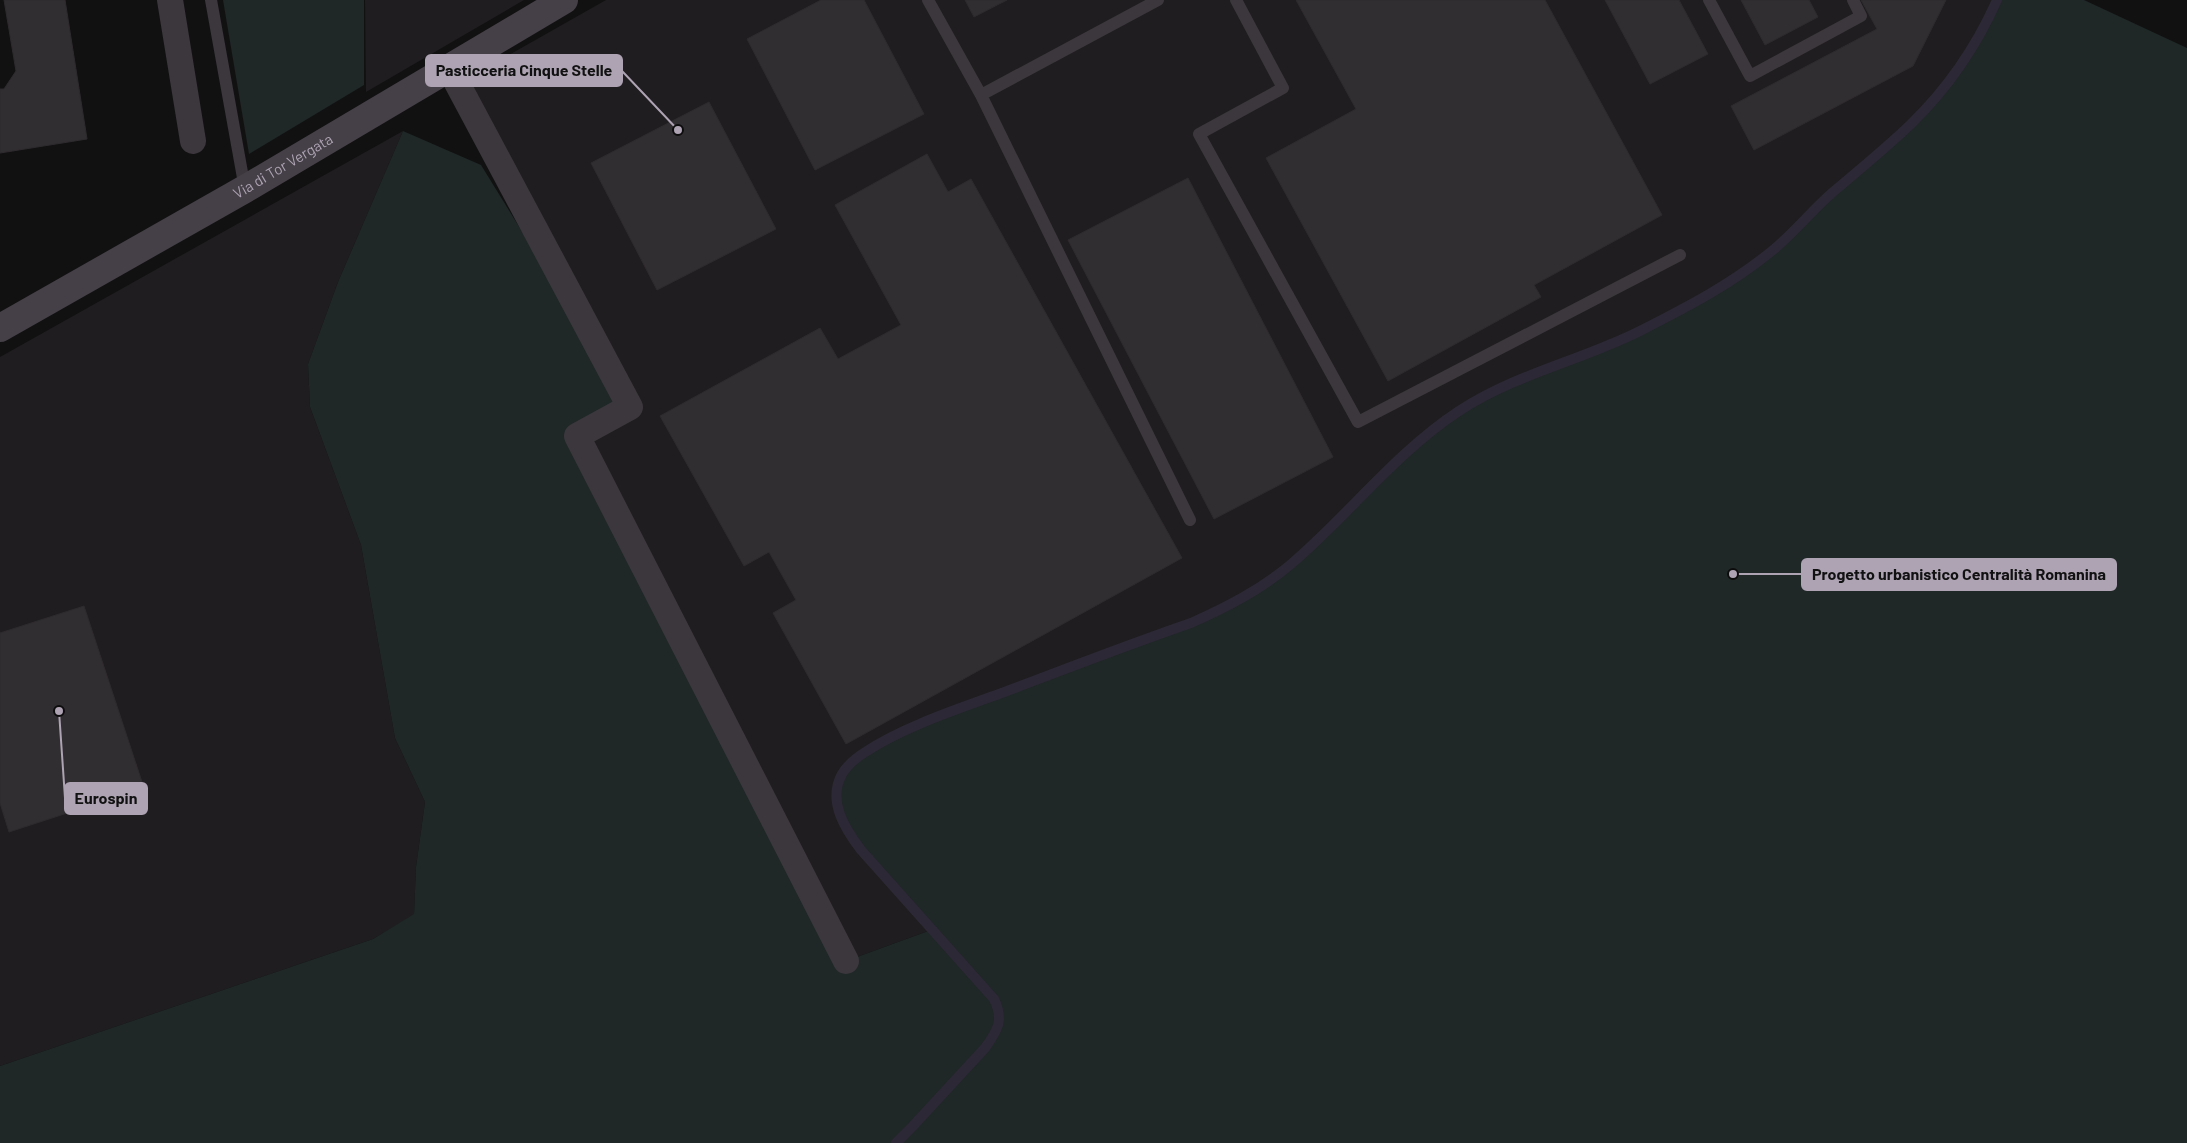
<svg xmlns="http://www.w3.org/2000/svg" width="2187" height="1143" viewBox="0 0 2187 1143" font-family="Barlow,sans-serif">
<style>
.built{fill:#1f1d1f}
.green{fill:#1f2727;fill-rule:evenodd}
.lines{fill:none;stroke-linecap:round;stroke-linejoin:round}
.stream{stroke:#2d2836;stroke-width:10}
.building{fill:#312e31;stroke:#2e2b2e}
.lane{stroke:#3b373c;stroke-width:12}
.street{stroke:#3b373c;stroke-width:26}
.secondary{stroke:#454047;stroke-width:28}
.labels{text-anchor:middle;stroke-width:5;stroke-linejoin:round;paint-order:stroke}
.street-label{font-size:15px;fill:#ada3b3;stroke:#0d0c0d}
.leader{fill:none;stroke:#ada3b3;stroke-width:2}
.callout-dot{fill:#ada3b3;stroke:#0d0c0d;stroke-width:2}
.callout{fill:#ada3b3;stroke:#ada3b3;stroke-width:2}
.callout-label{font-size:16px;text-anchor:middle;font-weight:bold;fill:#111}
</style>
<rect width="100%" height="100%" fill="#121112"/>
<path class="built" d="M365 0H524L366 92Z
M606 0H1993L1956 70 1928 106 1827 197 1774 250 1685 309 1638 332 1480 398 1362 496 1322 534 1248 595 1158 634 934 719 868 749 931 930 846 961 577 436 629 408 458 84Z
M403 131 338 282 308 364 310 407 361 545 395 738 425 802 416 867 414 915 373 939 0 1066V357Z"/>
<path class="green" d="M223 0H364V85L249 154Z
M1997 0H2084L2187 48V1143H896L904 1134 893 1143H0V1066L373 939 414 914 416 867 425 802 395 738 361 545 310 407 308 364 338 282 403 131 481 165 630 407 577 436 846 961 931 930 861 850 843 824 837 799V787L848 765 868 749 934 719 1191 623C1227 607 1260 590 1290 565 1348 515 1395 454 1459 411 1515 374 1581 361 1640 331 1687 307 1732 284 1773 250 1794 233 1812 210 1833 192 1859 170 1886 148 1911 124 1947 89 1977 45 1997 0ZM996 1030 985 1048 926 1112Z"/>
<g class="lines">
<path class="stream" d="M896 1143 912 1127 985 1048C998 1030 1004 1020 994 999L861 850C845 829 827 801 842 774 848 764 857 757 867 751 903 727 958 709 999 694 1063 670 1127 645 1191 623 1227 607 1260 590 1290 565 1348 516 1395 453 1459 411 1515 374 1580 361 1640 331 1687 307 1732 284 1773 250 1794 233 1812 210 1833 192 1859 170 1886 148 1911 124 1947 89 1977 45 1997 0"/>
</g>
<path class="building" d="M4 0H65L87 139 0 153V89H4L16 71Z
M821 0H864L924 114 815 170 747 39Z
M965 0H1007L974 17Z
M1296 0H1545L1662 215 1534 285 1541 297 1388 381 1266 158 1356 109Z
M1605 0H1679L1708 54 1650 84Z
M1741 0H1809L1818 17 1765 45Z
M1861 0H1946L1913 66 1754 150 1731 106 1877 29Z
M709 102 776 229 657 290 591 163Z
M927 154 948 192 971 179 1182 558 846 744 773 613 796 600 769 552 744 566 660 416 820 328 838 359 901 325 835 205Z
M1188 178 1333 457 1214 519 1068 240Z
M84 606 144 788 9 832 0 803V633Z"/>
<g class="lines">
<path class="lane" d="M211 0 245 189
M928 0 981 95 1158 0
M1236 0 1283 88 1199 134 1358 422 1680 255
M1709 0 1750 76 1861 16 1853 0
M981 95 1190 520"/>
<path class="street" d="M170 0 193 141
M449 68 630 407 577 436 846 961"/>
<path class="secondary" id="s1" d="M0 328 245 189 564 0"/>
</g>
<g class="labels">
<g class="street-label">
<text dy="5" stroke="none"><textPath href="#s1" startOffset="326">Via di Tor Vergata</textPath></text>
</g>
</g>
<path class="leader" d="M678 130L622 71M1733 574L1802 574M59 711L65 798"/>
<g class="callout-dot">
<circle cx="678" cy="130" r="5"/>
<circle cx="1733" cy="574" r="5"/>
<circle cx="59" cy="711" r="5"/>
</g>
<g class="callout">
<rect x="426" y="55" width="196" height="31" rx="5"/>
<rect x="1802" y="559" width="314" height="31" rx="5"/>
<rect x="65" y="783" width="82" height="31" rx="5"/>
</g>
<g class="callout-label">
<text x="524" y="76">Pasticceria Cinque Stelle</text>
<text x="1959" y="580">Progetto urbanistico Centralità Romanina</text>
<text x="106" y="804">Eurospin</text>
</g>
</svg>
